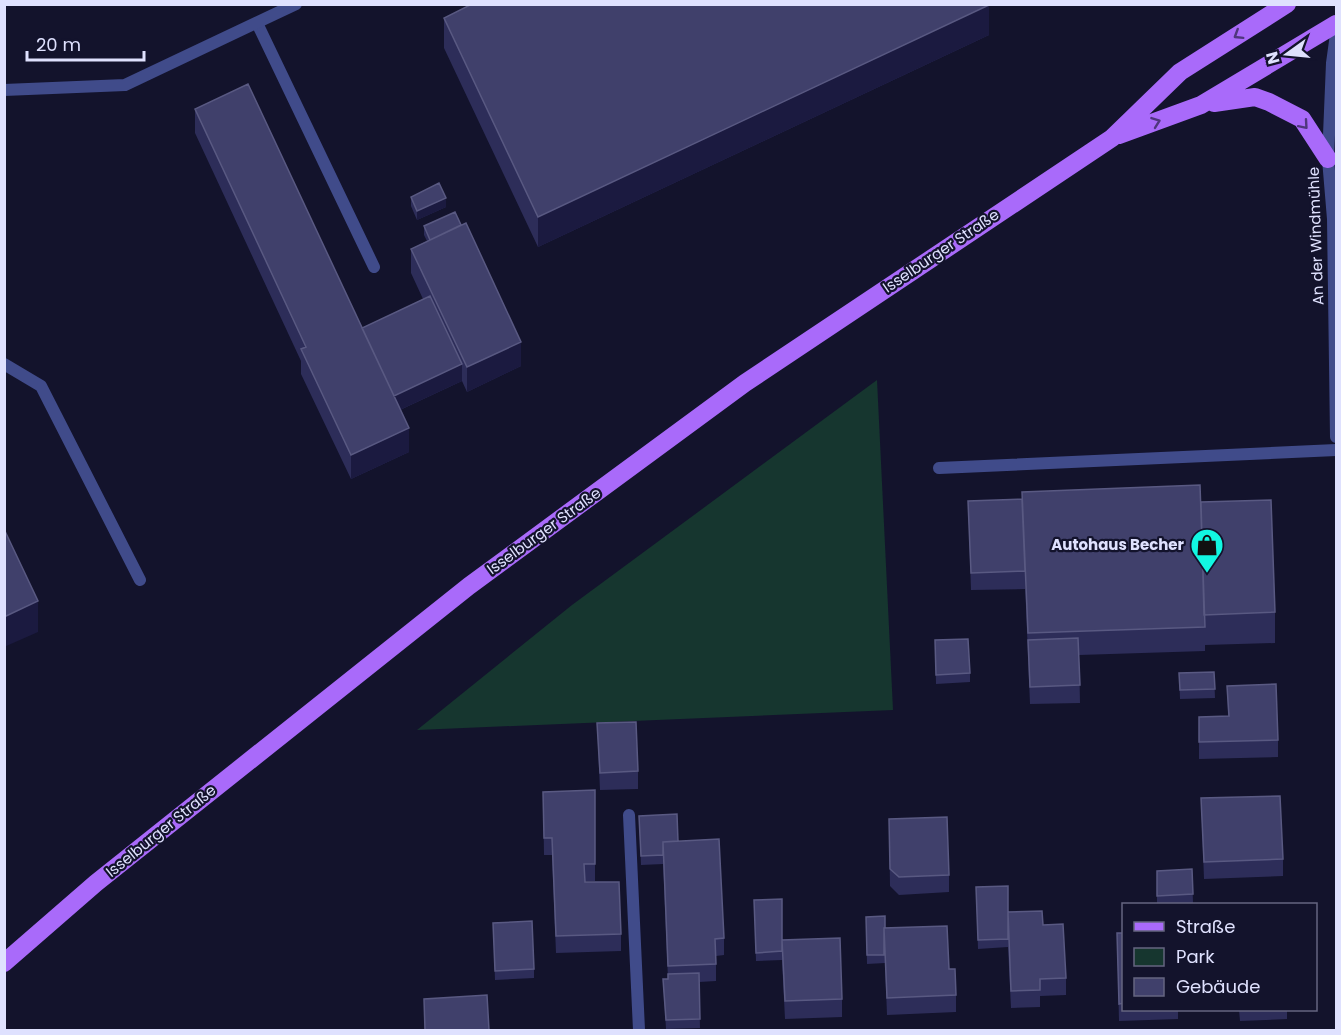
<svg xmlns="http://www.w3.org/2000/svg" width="1341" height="1035" viewBox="0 0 1341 1035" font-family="Poppins,sans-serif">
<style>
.green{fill:#16362f}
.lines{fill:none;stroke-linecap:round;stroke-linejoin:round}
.lane{stroke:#404b8a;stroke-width:12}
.street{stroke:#404b8a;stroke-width:12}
.primary{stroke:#a96afa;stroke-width:18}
.wall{fill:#2d2d59}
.shaded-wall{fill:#1b1a40}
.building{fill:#40406b;stroke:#595982;stroke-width:1.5}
.oneway{stroke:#4f367e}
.labels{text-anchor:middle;stroke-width:4.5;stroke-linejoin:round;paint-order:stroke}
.street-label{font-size:15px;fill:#dfe1fe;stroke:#13132c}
.poi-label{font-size:15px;font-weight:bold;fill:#dfe1fe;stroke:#13132c;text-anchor:end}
</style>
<rect width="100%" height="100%" fill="#13132c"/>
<path class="green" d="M877 380 893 710 417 730 572 605Z"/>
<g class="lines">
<path class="lane" d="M257 23 374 267
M4 364 41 386 140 580
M939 468 1336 450
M629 815 639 1030"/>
<path class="street" d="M1336 34 1332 63 1328 159 1333 219 1336 437
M4 90 125 85 296 4"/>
<path class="primary" d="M1214 103 1255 97 1269 102 1302 119 1328 159
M1119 135 1201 105 1336 24
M4 963 96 883 469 586 745 383 1112 138 1180 72 1287 4"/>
</g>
<path class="wall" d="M444 18 989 35 538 247 444 48Z
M195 109 362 328 423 299 411 273V249L427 241 424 235V226L521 366 467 392 462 381 400 410 409 452 351 479 301 374V361L195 133Z
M411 197 446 207 417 220 411 206Z
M968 501 1201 507 1275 612V643L1205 645V651L1079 655 1080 703 1030 704 1025 583V589L971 590Z
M935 640 970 673V682L936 684Z
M1214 672 1215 698 1180 699 1179 673Z
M1227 686 1278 740V757L1199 759V717L1228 716Z
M597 723 638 771V789L600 790Z
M595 790V881H585L621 934V951L556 953 552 855H544L543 792Z
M1201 798 1283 859V876L1204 879Z
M639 816 678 841 724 938V955L716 956V981L699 982 700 1028 666 1029 663 979H668L663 861V864L641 865Z
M889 819 949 875V892L899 895 890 886Z
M1192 869 1193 903 1157 904V871Z
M976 887 1008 912 1043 925 1066 978V995L1040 996V1007L1011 1008 1008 947 978 949Z
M754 900 782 940 842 999V1017L785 1019 782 960 756 961Z
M866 917 885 928 949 969 956 995V1012L887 1015 885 963 867 964Z
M493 923 534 969V978L495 980Z
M1117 933H1124V1010H1178V1019L1119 1021Z
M1239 1010H1287V1019L1240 1021Z"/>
<path class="shaded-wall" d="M989 5V35L538 247V217Z
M446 198V207L417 220V211Z
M521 342V366L467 392V367Z
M462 364V381L391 414V397Z
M409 428V452L351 479V455Z
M38 601V632L4 647V617Z"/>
<path class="building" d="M472 4H989V5L538 217 444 18Z
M248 84 409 428 351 455 301 349 306 347 195 109Z
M439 183 446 198 417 211 411 197Z
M455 212 461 225 430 240 424 226Z
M466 223 521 342 467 367 411 249Z
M430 296 462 364 394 396 362 328Z
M1200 485 1205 627 1028 633 1022 492Z
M1022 499 1025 571 971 573 968 501Z
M1271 500 1275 612 1204 615 1201 502Z
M4 529 38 601 4 617Z
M1078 638 1080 685 1030 687 1028 640Z
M968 639 970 673 936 675 935 640Z
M1214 672 1215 689 1180 690 1179 673Z
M1276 684 1278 740 1199 742V717L1229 716 1227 686Z
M636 722 638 771 600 773 597 723Z
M595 790V864H584L585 882H619L621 934 556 936 552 838H544L543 792Z
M1280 796 1283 859 1204 862 1201 798Z
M677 814 678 841 663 842V855L641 856 639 816Z
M947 817 949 875 899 877 890 869 889 819Z
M719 839 724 938 715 939 716 964 668 966 663 842Z
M1192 869 1193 894 1157 896V871Z
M1008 886V939L978 940 976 887Z
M782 899V951L756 953 754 900Z
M1042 911 1043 925 1063 924 1066 978 1040 979V990L1011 991 1008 912Z
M885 916V928H884V955H867L866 917Z
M532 921 534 969 495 971 493 923Z
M947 926 949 969H955L956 995 887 998 884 928Z
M1117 933H1124V1003L1119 1004Z
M840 938 842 999 785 1001 782 940Z
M699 973 700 1019 666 1020 663 979H668V974Z
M487 995 489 1030H425L424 999Z"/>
<defs><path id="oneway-chevron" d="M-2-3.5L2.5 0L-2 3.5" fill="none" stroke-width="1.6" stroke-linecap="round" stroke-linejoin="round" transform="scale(1.5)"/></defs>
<g class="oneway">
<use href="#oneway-chevron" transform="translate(1238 35) rotate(148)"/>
<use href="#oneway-chevron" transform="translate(1156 122) rotate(-20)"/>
<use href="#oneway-chevron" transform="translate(1304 125) rotate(49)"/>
</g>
<defs>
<g id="shop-pin" transform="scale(1.725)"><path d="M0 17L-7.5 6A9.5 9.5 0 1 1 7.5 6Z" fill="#12f7e2" stroke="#13132c"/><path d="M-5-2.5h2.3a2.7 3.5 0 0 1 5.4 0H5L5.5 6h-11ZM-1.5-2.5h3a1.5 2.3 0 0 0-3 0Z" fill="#111"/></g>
</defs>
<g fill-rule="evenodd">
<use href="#shop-pin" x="1207" y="545"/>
</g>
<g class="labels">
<g class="street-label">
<text transform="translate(1316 236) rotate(-92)" y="5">An der Windmühle</text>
<text transform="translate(941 251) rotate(-34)" y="5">Isselburger Straße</text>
<text transform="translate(544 531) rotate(-36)" y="5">Isselburger Straße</text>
<text transform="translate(161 831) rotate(-39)" y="5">Isselburger Straße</text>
</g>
<g class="poi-label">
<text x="1184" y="550">Autohaus Becher</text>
</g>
</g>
<rect width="1341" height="1035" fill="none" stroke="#dfe1fe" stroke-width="12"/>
<rect x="1122" y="903" width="195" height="108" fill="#13132c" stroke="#656580" stroke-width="1.5"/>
<rect x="1134" y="922" width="30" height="9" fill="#a96afa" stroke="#656580" stroke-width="1.5"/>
<text x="1176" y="933" font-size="18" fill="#dfe1fe">Straße</text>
<rect x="1134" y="948" width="30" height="18" fill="#16362f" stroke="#656580" stroke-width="1.5"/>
<text x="1176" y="963" font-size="18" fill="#dfe1fe">Park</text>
<rect x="1134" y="978" width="30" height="18" fill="#40406b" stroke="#656580" stroke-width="1.5"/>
<text x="1176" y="993" font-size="18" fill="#dfe1fe">Gebäude</text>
<g transform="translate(1287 54) rotate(255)" stroke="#13132c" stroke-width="4.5" paint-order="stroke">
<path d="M0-4.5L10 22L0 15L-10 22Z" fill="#dfe1fe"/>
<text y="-9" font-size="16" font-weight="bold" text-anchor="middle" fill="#dfe1fe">N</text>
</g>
<path d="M27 51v9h117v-9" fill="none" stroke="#dfe1fe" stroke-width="3"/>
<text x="36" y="51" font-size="18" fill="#dfe1fe" stroke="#13132c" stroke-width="4.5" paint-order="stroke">20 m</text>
</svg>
